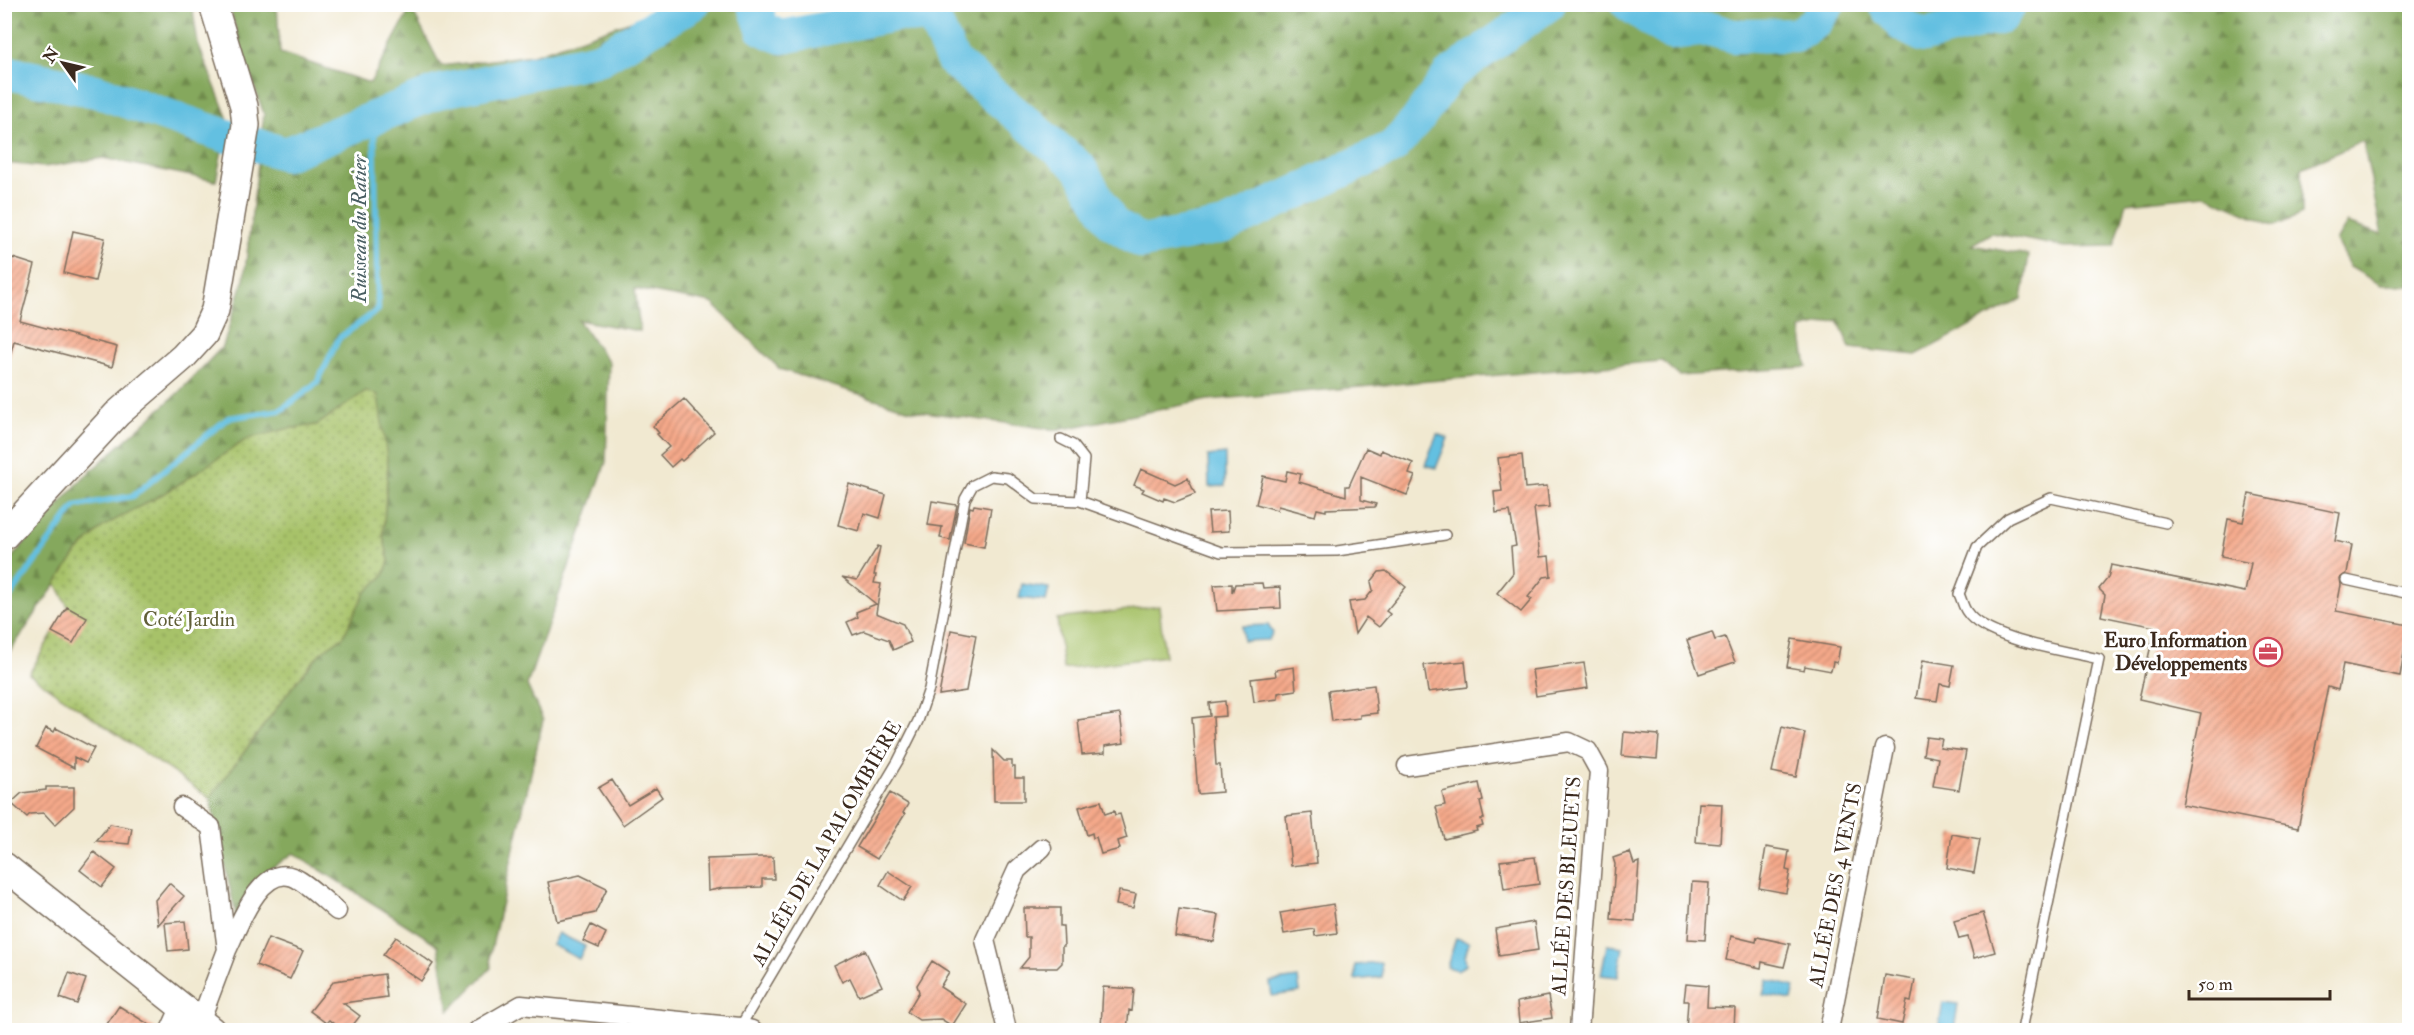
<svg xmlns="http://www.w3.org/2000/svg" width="2414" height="1035" viewBox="0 0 2414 1035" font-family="'IM FELL Double Pica',serif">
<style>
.grass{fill:#a7c269;stroke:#717644;stroke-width:1.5}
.forest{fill:url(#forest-firs);stroke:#60693e;stroke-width:1.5}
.park{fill:url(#park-dots);stroke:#717644;stroke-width:1.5}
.water{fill:#63c0e1;stroke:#4f7580;stroke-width:1.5}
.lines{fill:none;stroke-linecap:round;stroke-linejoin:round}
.stream{stroke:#63c0e1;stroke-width:6}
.river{stroke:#63c0e1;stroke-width:34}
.building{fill:url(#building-hatch)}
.lane-casing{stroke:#7b6d5d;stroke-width:12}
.street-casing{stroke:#7b6d5d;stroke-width:21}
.secondary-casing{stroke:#7b6d5d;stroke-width:30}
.lane{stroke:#fff;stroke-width:9}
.street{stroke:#fff;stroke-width:18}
.secondary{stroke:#fff;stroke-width:27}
.labels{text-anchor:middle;stroke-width:6;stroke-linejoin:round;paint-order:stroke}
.park-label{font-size:20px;fill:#615f38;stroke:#fff}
.poi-label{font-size:20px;font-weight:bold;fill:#3b2a1e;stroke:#fff;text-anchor:end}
.street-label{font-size:20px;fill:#3b2a1e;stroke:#fff}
.water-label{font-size:21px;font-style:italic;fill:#495e62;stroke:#fff}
</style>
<defs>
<pattern id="forest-firs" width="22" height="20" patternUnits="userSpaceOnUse" patternTransform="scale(1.5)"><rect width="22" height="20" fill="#85a85d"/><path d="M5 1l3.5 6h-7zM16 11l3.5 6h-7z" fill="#6e894c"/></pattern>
<pattern id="park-dots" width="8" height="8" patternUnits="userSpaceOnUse" patternTransform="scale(1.5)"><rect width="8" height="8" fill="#a7c269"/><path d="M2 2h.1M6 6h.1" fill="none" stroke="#899e56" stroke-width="1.8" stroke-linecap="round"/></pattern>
<pattern id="building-hatch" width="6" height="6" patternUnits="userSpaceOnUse" patternTransform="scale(1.5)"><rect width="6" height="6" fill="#f5a98a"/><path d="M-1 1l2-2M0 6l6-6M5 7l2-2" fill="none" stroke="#c88a70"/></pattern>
</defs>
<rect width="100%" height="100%" fill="#fff"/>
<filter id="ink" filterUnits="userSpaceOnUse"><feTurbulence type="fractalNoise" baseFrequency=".0167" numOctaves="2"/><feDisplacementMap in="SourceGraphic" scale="12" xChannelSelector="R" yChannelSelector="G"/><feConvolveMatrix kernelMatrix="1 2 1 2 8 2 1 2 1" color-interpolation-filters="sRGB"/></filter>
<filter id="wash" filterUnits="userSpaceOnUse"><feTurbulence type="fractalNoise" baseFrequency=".008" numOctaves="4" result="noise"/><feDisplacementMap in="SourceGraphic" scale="24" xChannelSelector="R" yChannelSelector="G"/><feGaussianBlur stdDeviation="1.35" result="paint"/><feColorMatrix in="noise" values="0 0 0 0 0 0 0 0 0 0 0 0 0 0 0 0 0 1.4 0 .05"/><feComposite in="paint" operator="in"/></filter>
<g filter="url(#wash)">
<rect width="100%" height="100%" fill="#f1e9d1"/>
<path class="grass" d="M1159 606 1165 656 1063 669 1057 619Z"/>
<path class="forest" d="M680 4 743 5 761 22 787 39 874 4 2409 5 2410 241H2405L2409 243V285H2381L2350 267 2336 241 2347 223 2382 235 2363 141 2302 168V214L2275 226 2205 195 2127 203 2114 246 2065 247 1991 233 1971 245 2029 255 2022 299 1916 355 1850 348 1838 320 1801 329 1807 367 1679 376 1662 361 1208 400 1058 430 910 410 780 369 712 303 635 289 640 331 578 320 609 363 606 462 527 685 543 720 490 955 491 968 449 1011 438 945 294 853 262 875 237 920 210 798 292 687 321 652 343 637 363 594 384 575 389 561 383 535 388 465 366 391 317 425 286 429 104 526 78 551 5 659V565L83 478 179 392 223 346 244 279 264 114 242 51 229 5H277L280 53 370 83 411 8 441 66 533 55Z
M4 5H192L198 44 228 119 216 181 103 158 44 167 5 163Z"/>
<path class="park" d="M366 391 378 395 388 465 383 535 389 561 384 575 364 594 343 637 321 652 292 687 210 798 29 674 68 607 56 583 78 551 104 526 170 490 247 439 286 429 317 425Z"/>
<path class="water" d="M1437 434 1448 438 1436 468 1425 465Z
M1225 454V486L1209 487 1208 456Z
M1022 584 1049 588 1046 601 1019 598Z
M1268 625 1273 633 1268 640 1243 641 1242 626Z
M558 933 585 946 579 959 552 945Z
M1456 938 1469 942 1465 956 1466 965 1457 970 1447 967Z
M1607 945 1623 947 1618 977 1601 975Z
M1381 963 1382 977 1355 980V965Z
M1298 978 1300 992 1272 996 1270 982Z
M1767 980 1795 987 1792 1000 1763 995Z
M1943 1002 1958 1004 1954 1030H1938Z"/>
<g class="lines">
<path class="stream" d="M4 605 75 506 133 496 228 418 281 410 317 383 339 338 378 310 374 117"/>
<path class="river" d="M754 4 763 29 782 37 899 14 933 18 953 61 1079 167 1112 223 1142 242 1225 226 1393 147 1416 122 1449 75 1549 4
M1628 4 1670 33 1710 29 1733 36 1797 35 1815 22 1828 4
M1885 4 1902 25 1924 36 2002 16 2010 4
M4 72 96 91 220 134 286 154 437 92 599 59 693 4"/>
</g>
<g id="blocks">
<path class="building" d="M73 231 105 238 95 281 64 273Z
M13 258 35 265 20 321 117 347 112 367 14 341 9 359 4 358V270Z
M684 399 714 432 682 461 680 459 671 467 660 455 669 447 657 434 659 433 653 426Z
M1366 448 1380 454 1381 450 1413 463 1409 474 1415 476 1407 495 1361 477V500L1376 504 1375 507 1326 509V511L1317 509 1315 516 1278 506 1277 510 1256 504 1263 476 1285 481 1287 471 1301 474 1299 482 1346 496V486H1349Z
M1522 455 1525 488 1547 486 1549 507 1534 508 1540 557 1549 556 1551 576 1544 577 1528 597 1532 599 1521 612 1497 593 1513 573 1511 547 1516 546 1510 511 1496 513 1494 492 1502 491 1498 458Z
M1141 469 1175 484 1188 478 1195 494 1175 502 1164 498 1163 501 1142 492 1144 489 1134 485Z
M849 484 886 495 880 518 864 513 859 531 838 525Z
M2249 494 2340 513 2335 541 2352 545 2347 573 2340 578 2341 585 2336 611 2409 625 2400 676 2343 664 2338 690 2328 687 2298 828 2182 805 2201 713 2139 699 2155 627 2101 616 2105 595 2099 589 2108 578 2111 565 2245 592 2251 563 2221 557 2228 519 2243 522Z
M932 501 957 505 950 540 940 538 942 527 928 525Z
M974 505 991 508 984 547 964 543 970 507 973 508Z
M1228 511 1229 531 1210 532 1208 512Z
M878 546 880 547 874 575H876L874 583 881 584 876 613 903 624 911 642 893 650 889 640 864 631 853 635 847 622 858 617 856 612 876 604 842 577 857 580Z
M1386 571 1406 587 1386 611 1390 614 1379 627 1366 617 1355 634 1349 602 1365 600 1373 590 1371 582 1379 572Z
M1262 583 1263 588 1280 587 1281 608 1217 611 1214 585 1232 584V593L1235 584Z
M67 607 87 618 73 643 52 632Z
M951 630 976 635 966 691 939 695Z
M1712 632 1715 640 1725 637 1735 662 1699 674 1687 640Z
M1792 639 1840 647 1837 663 1833 662 1831 671 1805 666 1804 670 1787 667Z
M1923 660 1954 665 1950 686 1940 684 1937 701 1916 698Z
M1465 661 1468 687 1428 692 1424 665Z
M1584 663 1588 688 1536 696 1532 670Z
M1294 667 1296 690 1278 693V699L1254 702 1251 679 1276 676 1275 670Z
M1374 685 1377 713 1360 715V718L1332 721 1328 691Z
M1225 701 1226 716 1213 717 1216 765H1220L1222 792 1198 794 1192 718 1210 716 1209 703Z
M1120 714 1124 743 1105 746V753L1082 755 1078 720Z
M1782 727 1805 733 1796 777 1772 772Z
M46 728 54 732 56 728 94 748 86 763 74 757V768L36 748Z
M1624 732 1659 735 1657 759 1622 756Z
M1926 737 1942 739 1940 748 1966 751 1959 790 1933 786 1938 758 1923 755Z
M993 750 1004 761H1012V767H1015V778H1024V801H994Z
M612 780 628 805 656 788 662 797 623 825 598 788Z
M1479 783 1483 801 1480 802 1484 819H1481L1483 826 1476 828 1477 831 1444 839 1436 807 1445 805 1442 792Z
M46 787H74V807L55 825 44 813 30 814 27 817 11 803 22 793 46 790Z
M890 793 908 804 903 813 905 814 877 859 857 847Z
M1101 801 1105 814 1114 811 1115 815 1120 814 1127 838 1118 841 1120 849 1101 854 1096 837 1093 838 1092 833 1087 835 1079 807Z
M1699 803 1722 804 1720 844 1696 842Z
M1312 813 1317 863 1291 866 1286 816Z
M110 824 132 828 129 844 96 841Z
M1952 834 1980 839 1974 873 1947 868Z
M1766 847 1789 851 1786 870 1790 871 1786 893 1759 888Z
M94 852 116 869 102 887 80 870Z
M1630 852 1634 864 1639 862 1635 921 1611 919 1615 864 1613 858Z
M761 857H773L774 879H762V887L723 888 708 891 707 859Z
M1535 857 1539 884 1504 889 1500 861Z
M888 871 912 887 903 901 880 885Z
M580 875 607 888 595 913 557 921 548 882Z
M1692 882 1709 883 1705 940 1688 939Z
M169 883 184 896 158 925 155 900Z
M1119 891 1136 894 1133 908 1116 905Z
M1333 904 1337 933 1315 936 1314 929 1284 934 1280 913Z
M1024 908H1060V926H1063L1064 946H1062V963L1057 968H1020L1029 957V937H1025Z
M1179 909 1219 915 1214 942 1175 936Z
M1983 913 1995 952 1974 958 1968 937 1959 939 1954 921Z
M185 921 188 949 168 951 165 923Z
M1534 922 1538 950 1499 956 1495 929Z
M591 925 606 933 599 948 583 941Z
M1731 936 1756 942 1757 937 1790 944 1784 967 1762 962 1761 968 1726 960Z
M396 937 433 964 421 981 383 955Z
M268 938 303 951 290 979 256 965Z
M865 950 882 986 859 996 850 978 842 982 834 965Z
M932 961 949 972 940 987 966 1004 952 1026 941 1019 919 1020 907 1012 919 992 917 985Z
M69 973 86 979 77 1004 60 998Z
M384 974 387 997 343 1003 360 1016 349 1030H342L329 1020 326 1023 310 1011 334 981Z
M1885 975 1915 980 1911 1002 1907 1001 1902 1024 1878 1019Z
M1686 984 1708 986 1707 1007 1735 1008 1734 1030 1705 1028V1030H1686L1688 1001H1684Z
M1103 987 1134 989 1132 1011 1129 1010 1127 1030 1101 1029Z
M1548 996 1552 1018 1519 1023 1517 1002Z
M119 1006 158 1030H116L107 1024Z"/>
</g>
</g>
<g filter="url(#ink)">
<use href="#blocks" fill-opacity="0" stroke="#7b6d5d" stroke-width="1.5"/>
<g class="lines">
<g class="lane-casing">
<path id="lane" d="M1061 439 1073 445 1084 459 1080 501
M2346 580 2410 594
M740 1027 898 761 918 721 929 689 965 499 973 485 991 476 1008 478 1036 499 1080 501 1221 552 1337 551 1445 535
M2022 1030 2099 659C2066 651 1985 640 1967 612 1963 607 1962 600 1959 594L1977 547 2008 518 2051 498 2166 523"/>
</g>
<g class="street-casing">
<path id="street" d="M1407 766 1569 742 1588 751 1599 771 1579 1030
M182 807 211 827 227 950 200 1022
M227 950C238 928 260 864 293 877 306 882 325 901 337 911
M170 1030 181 1006
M478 1030 521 1005 740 1027 752 1030
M1007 1030 985 940 1017 870 1042 848
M1829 1030 1885 748"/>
</g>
<g class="secondary-casing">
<path id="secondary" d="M4 536 117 414 183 357 204 334 215 310 246 125 244 106 213 4
M4 866 211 1030"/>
</g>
<use href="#lane" class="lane"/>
<use href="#street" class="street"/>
<use href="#secondary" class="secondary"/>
</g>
</g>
<defs>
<g id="office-ring" transform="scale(1.5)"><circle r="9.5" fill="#fff" stroke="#d1495b" stroke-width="1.5"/><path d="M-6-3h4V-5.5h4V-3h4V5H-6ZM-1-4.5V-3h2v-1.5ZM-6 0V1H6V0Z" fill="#d1495b"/></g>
</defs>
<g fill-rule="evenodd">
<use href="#office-ring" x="2268" y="652"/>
</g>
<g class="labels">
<g class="park-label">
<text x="189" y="626">Coté Jardin</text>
</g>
<g class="poi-label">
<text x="2247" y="647">Euro Information<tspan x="2247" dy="23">Développements</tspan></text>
</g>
<g class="street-label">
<text transform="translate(826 843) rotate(-60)" y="7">ALLÉE DE LA PALOMBIÈRE</text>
<text transform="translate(1835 885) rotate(-79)" y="7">ALLÉE DES 4 VENTS</text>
<text transform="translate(1566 886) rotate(-86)" y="7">ALLÉE DES BLEUETS</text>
</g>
<g class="water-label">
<text transform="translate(359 229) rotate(-90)" y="7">Ruisseau du Ratier</text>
</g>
</g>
<rect width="2414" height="1035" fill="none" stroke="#fff" stroke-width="24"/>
<g transform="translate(63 63) rotate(304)" stroke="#ffffff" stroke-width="4.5" paint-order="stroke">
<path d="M0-4.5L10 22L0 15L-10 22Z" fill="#3b2a1e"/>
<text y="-9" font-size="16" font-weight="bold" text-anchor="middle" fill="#3b2a1e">N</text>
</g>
<path d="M2189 990v9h141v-9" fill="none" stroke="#3b2a1e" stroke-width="3"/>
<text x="2198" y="990" font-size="18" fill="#3b2a1e" stroke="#ffffff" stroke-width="4.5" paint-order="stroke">50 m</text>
</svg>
